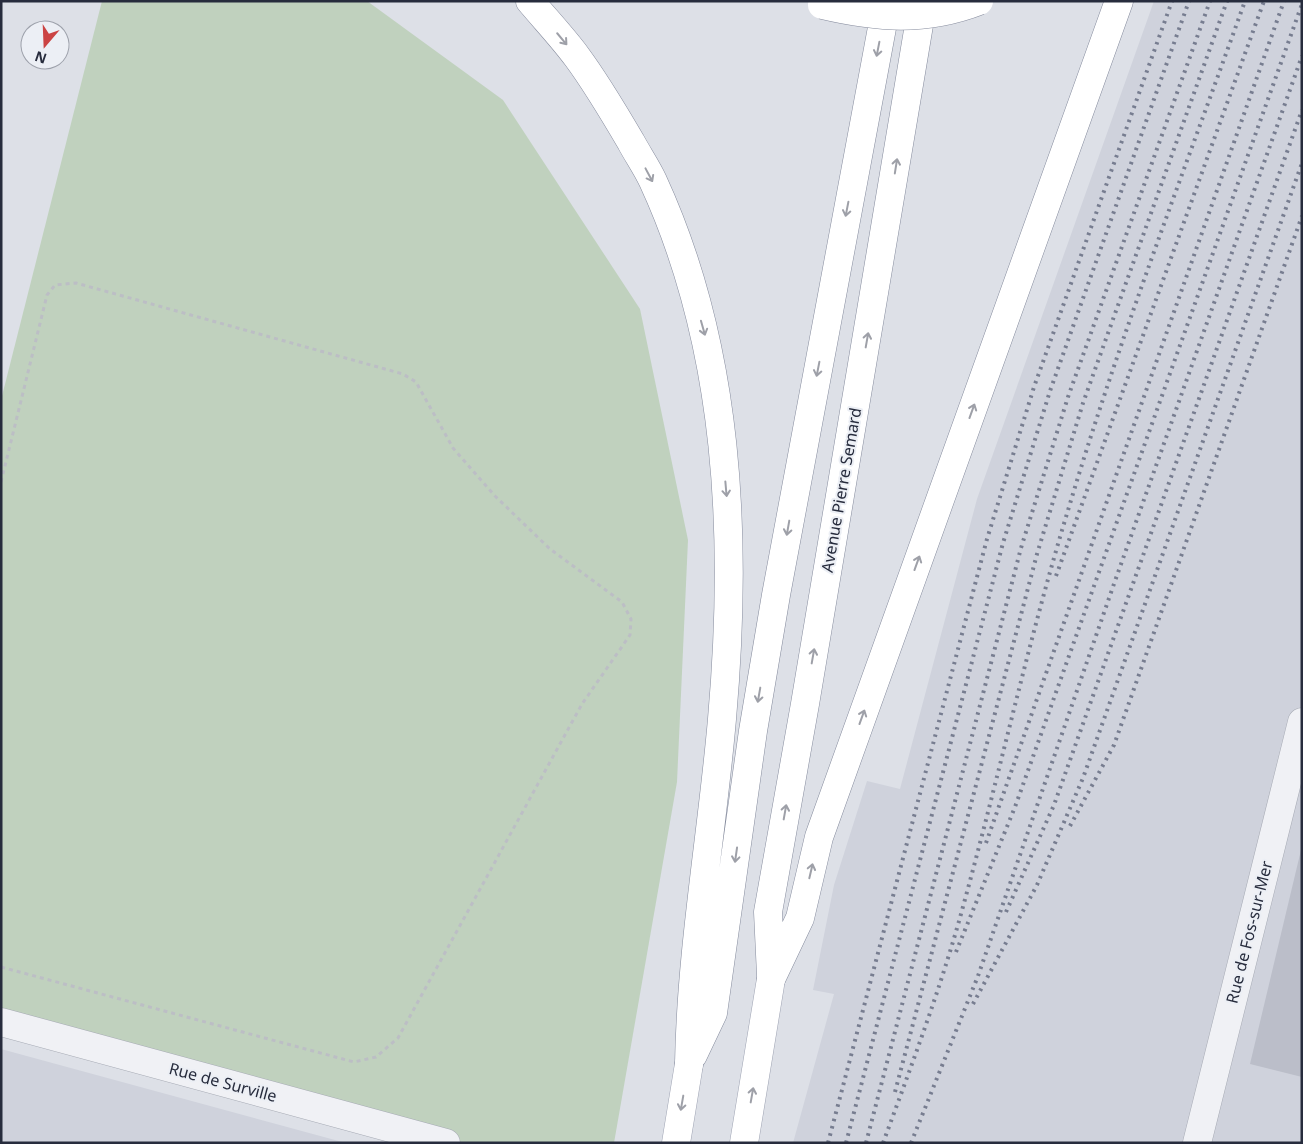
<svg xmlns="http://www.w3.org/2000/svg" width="1303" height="1144" viewBox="0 0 1303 1144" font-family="'Noto Sans',sans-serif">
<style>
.built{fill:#cfd2dc}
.green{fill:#c0d1be}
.building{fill:#bbbec9}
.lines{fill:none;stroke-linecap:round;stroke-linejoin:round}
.minor-casing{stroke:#a6aab4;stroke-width:29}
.major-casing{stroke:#9da2b2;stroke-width:29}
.highway-casing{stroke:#858b9d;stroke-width:29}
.path{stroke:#bcbec5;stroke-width:3;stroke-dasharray:4 4;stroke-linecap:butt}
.minor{stroke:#f0f1f5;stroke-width:28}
.major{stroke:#fff;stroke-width:28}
.highway{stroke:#fff;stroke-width:28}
.rail{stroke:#777d90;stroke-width:4;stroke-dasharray:2.5 5;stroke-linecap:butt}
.highway-bridge-casing{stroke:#858b9d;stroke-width:29;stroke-linecap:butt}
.highway-bridge{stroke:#fff;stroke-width:28}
.oneway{stroke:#9ea0a8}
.labels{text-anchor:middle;stroke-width:4;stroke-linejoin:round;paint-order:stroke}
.street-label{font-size:16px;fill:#272c3d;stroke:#eceff5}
</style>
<rect width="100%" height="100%" fill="#dde0e7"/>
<path class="built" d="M1154 1H1302V1143H793L834 994 813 990 834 885 867 781 900 789 977 499Z
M1 1049 346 1143H1Z"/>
<path class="green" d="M102 1H367L503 100 640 309 688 540 677 782 614 1143H462L1 1017V400Z"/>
<path class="building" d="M1301 850H1302V1077L1250 1064Z"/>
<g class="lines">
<g class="minor-casing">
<path id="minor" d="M1 1022 446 1143
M1197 1143 1302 722"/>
</g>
<g class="major-casing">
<path id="major" d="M676 1143 689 1064
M744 1143 771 979"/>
</g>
<g class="highway-casing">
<path id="highway" d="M530 1C546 20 563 38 577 57 597 84 614 113 631 142 638 155 647 168 653 181 730 348 738 538 722 719 712 834 691 949 689 1064
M771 975 768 912 805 704 923 1
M771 979 800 918 819 837 1119 1
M693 1055 713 1013 753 731 776 595 887 1"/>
</g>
<path class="path" d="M1 482 47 295 55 285 76 283 403 374 416 382 453 448 495 496 550 549 622 602 631 619 630 635 582 704 398 1038 376 1057 354 1062 1 967"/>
<use href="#minor" class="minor"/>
<use href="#major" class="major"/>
<use href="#highway" class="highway"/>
<path class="rail" d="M1056 576 1264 1
M1070 826 1114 745 1302 216
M986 843 1284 1
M1006 912 1054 805 1302 110
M956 952 1015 807 1302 4
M973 1004 1037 885 1083 778 1302 163
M895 1092 1037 554 1083 403 1227 1
M828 1143 987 539 1034 387 1172 1
M846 1143 1003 543 1050 391 1189 1
M866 1143 1021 548 1068 397 1210 1
M883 1143C912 1064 942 985 964 903 1000 772 1029 638 1069 507 1120 336 1185 169 1245 1
M911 1143 978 976 1115 581 1302 56"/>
<g class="highway-bridge-casing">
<path id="highway-bridge" d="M822 5C877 18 925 22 979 1"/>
</g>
<use href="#highway-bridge" class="highway-bridge"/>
</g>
<defs><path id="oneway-shaft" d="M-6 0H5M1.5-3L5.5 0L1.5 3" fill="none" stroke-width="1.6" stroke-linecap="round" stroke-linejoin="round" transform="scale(1.25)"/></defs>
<g class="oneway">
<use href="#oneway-shaft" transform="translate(562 39) rotate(50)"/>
<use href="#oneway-shaft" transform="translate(878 49) rotate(101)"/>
<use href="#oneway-shaft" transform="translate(896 166) rotate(-81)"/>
<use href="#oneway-shaft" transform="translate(649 175) rotate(62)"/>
<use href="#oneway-shaft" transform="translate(847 209) rotate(101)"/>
<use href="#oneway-shaft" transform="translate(703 328) rotate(74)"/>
<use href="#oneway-shaft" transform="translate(867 340) rotate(-80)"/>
<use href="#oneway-shaft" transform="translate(818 369) rotate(101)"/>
<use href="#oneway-shaft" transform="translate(972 411) rotate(-70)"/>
<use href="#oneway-shaft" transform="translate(726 489) rotate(85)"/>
<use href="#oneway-shaft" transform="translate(788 528) rotate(100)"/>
<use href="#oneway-shaft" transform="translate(917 563) rotate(-70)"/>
<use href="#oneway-shaft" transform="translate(813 656) rotate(-80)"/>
<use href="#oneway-shaft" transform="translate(759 695) rotate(100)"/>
<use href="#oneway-shaft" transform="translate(862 717) rotate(-70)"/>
<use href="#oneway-shaft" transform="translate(785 812) rotate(-80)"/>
<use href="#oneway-shaft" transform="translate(736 855) rotate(98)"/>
<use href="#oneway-shaft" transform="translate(811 871) rotate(-77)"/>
<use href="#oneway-shaft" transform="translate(752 1095) rotate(-80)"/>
<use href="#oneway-shaft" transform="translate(682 1103) rotate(100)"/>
</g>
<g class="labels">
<g class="street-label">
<text transform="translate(841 490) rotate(-80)" y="6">Avenue Pierre Semard</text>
<text transform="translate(1249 932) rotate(-76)" y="6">Rue de Fos-sur-Mer</text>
<text transform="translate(223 1082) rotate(15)" y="6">Rue de Surville</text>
</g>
</g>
<rect width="1303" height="1144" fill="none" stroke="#272c3d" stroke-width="5"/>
<g transform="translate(45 45) rotate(199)"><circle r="24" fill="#eceff5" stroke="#9da1ab"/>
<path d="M0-4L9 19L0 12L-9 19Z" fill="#cb4343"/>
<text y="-8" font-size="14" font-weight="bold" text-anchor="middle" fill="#272c3d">N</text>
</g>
</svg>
